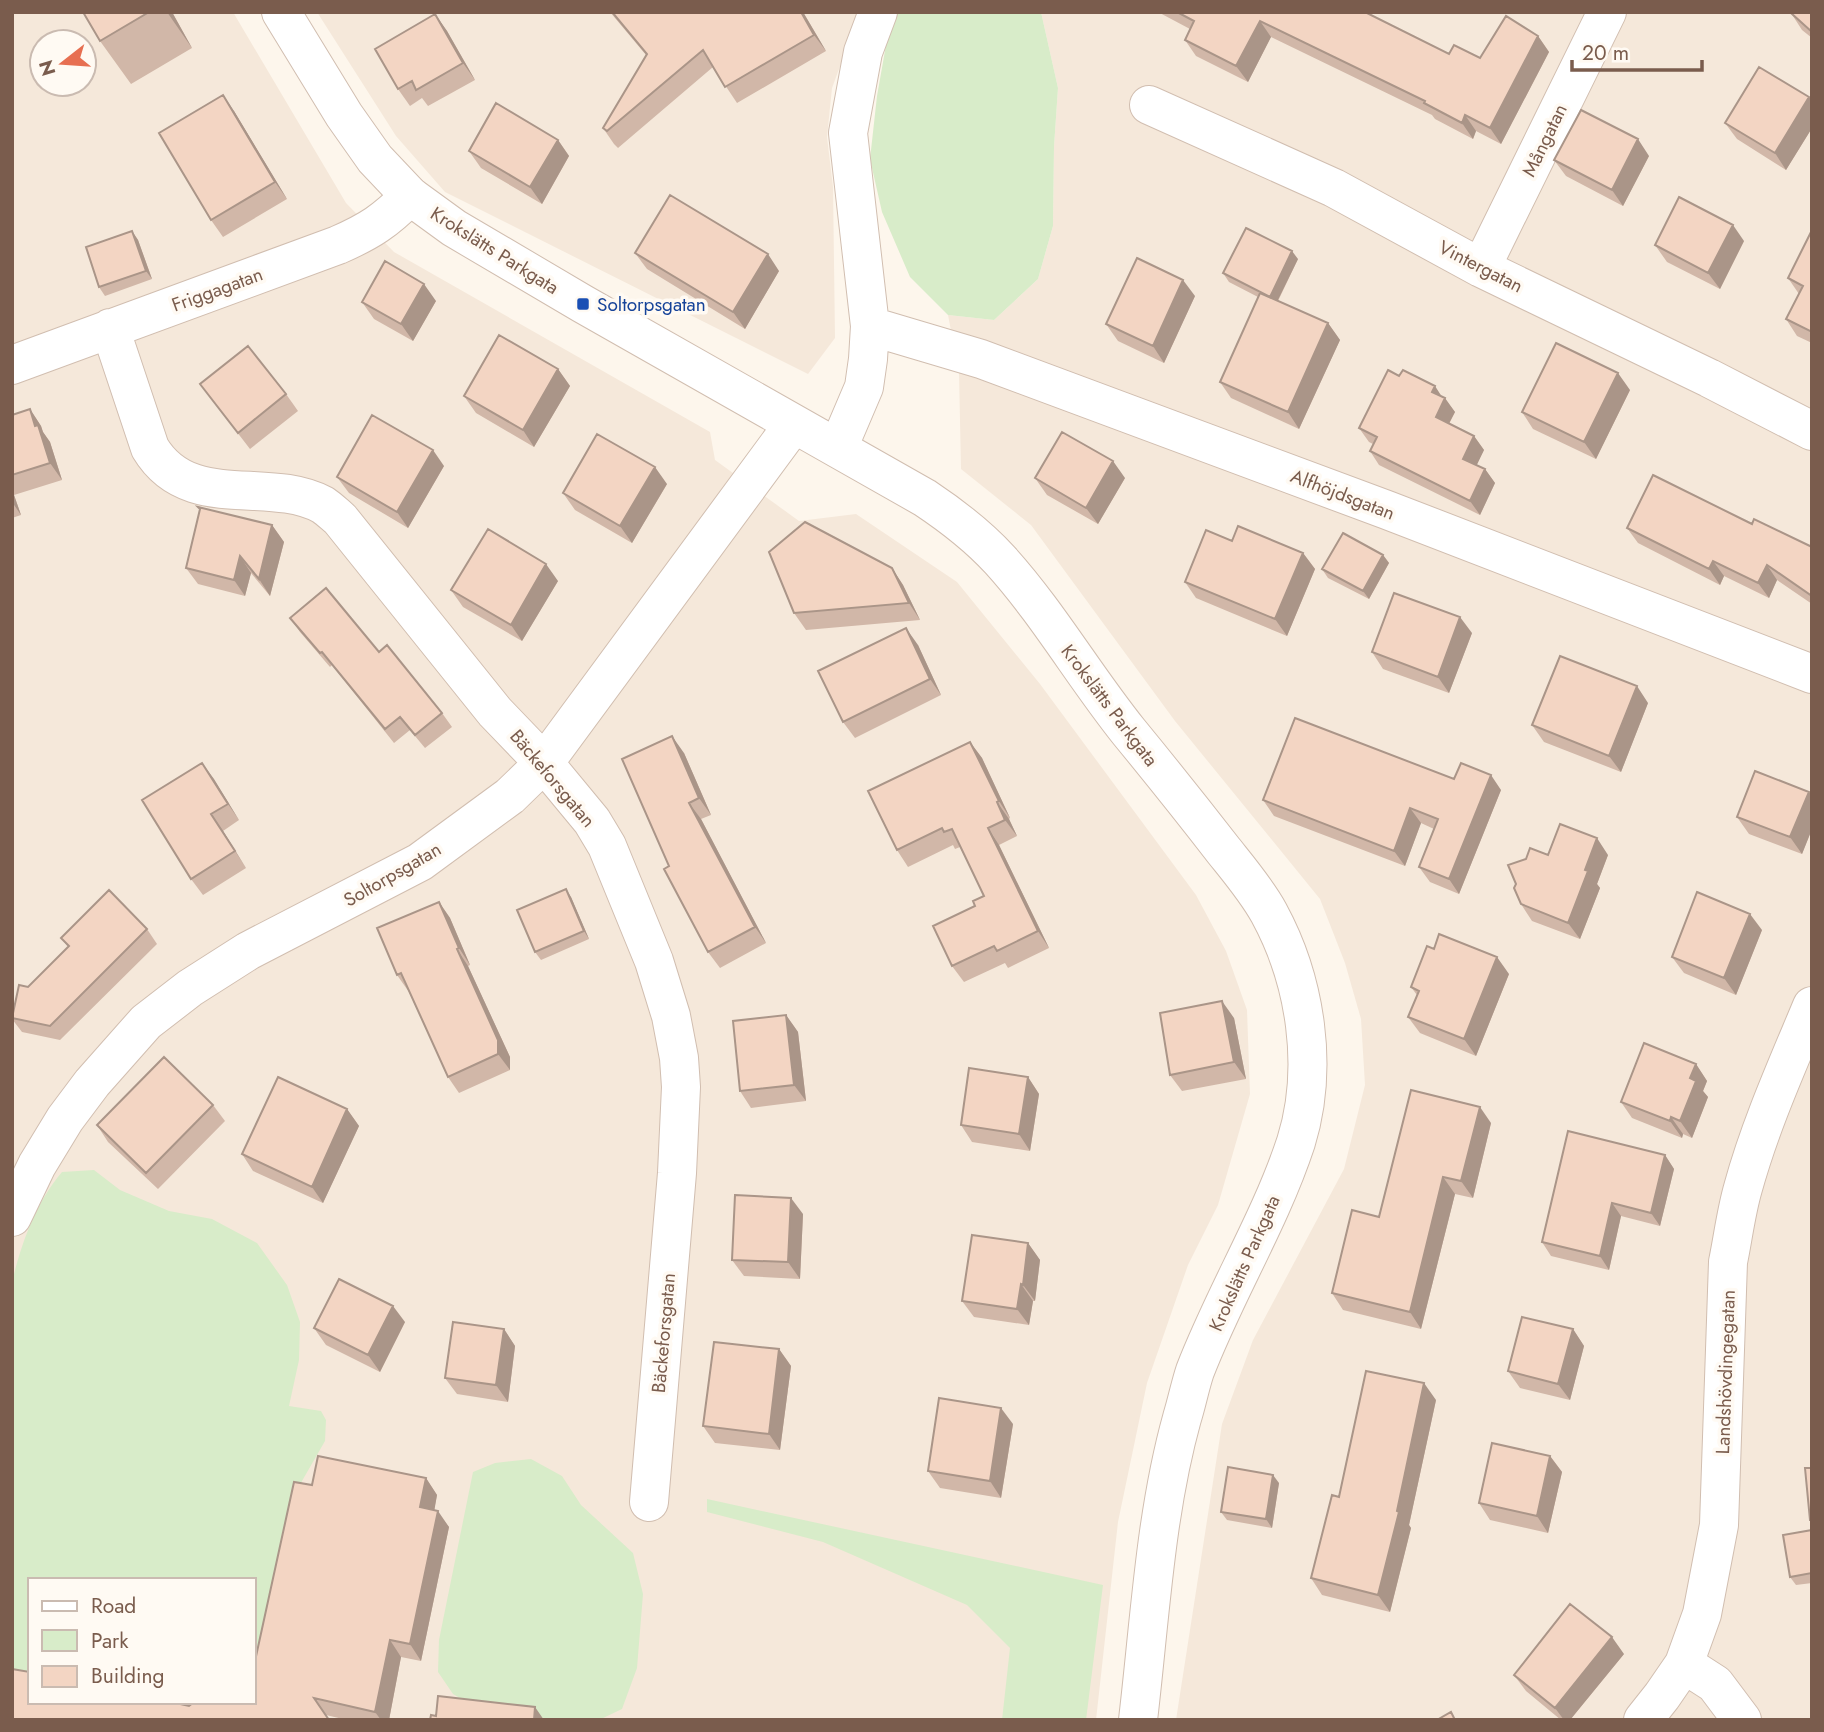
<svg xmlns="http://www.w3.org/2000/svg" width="1824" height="1732" viewBox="0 0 1824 1732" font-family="Jost,sans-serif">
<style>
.residential{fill:#f5e8da;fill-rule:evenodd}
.green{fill:#d8ecc9}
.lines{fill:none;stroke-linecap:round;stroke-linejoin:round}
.minor-casing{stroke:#d1beb0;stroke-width:40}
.tertiary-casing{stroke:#d1beb0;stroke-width:40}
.minor{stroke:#fff;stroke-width:38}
.tertiary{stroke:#fff;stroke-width:38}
.wall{fill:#d1b7a8}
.shaded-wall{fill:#aa9588}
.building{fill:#f3d5c3;stroke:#aa9588;stroke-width:2}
.transit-dot{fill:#1a4fb4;stroke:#fffaf3;stroke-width:2.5}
.labels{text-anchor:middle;stroke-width:7;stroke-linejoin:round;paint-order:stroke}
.street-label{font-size:19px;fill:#7a5c4d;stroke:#fffaf3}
.transit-label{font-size:19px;fill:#164399;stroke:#fffaf3;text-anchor:start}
</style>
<rect width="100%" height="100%" fill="#fdf6ec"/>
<path class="residential" d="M12 12H233L346 203 394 252 710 432 715 460 799 521 856 514 957 582 1040 684 1196 895 1226 951 1247 1010 1250 1094 1218 1205 1188 1265 1147 1383 1118 1522 1096 1720H12ZM42 42H84V84H42ZM30 1580H254V1702H30Z
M317 12H860L832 88 827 137 833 187 835 338 808 374 445 192 396 136Z
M1041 12H1812V1720H1176L1222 1424 1253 1340 1344 1169 1365 1085 1361 1019 1345 963 1320 899 1175 721 1031 525 961 469 959 372 948 315 994 320 1038 279 1053 226 1054 147 1058 88Z"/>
<path class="green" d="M897 12H1041L1058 88 1054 147 1053 226 1038 279 994 320 948 315 910 277 882 212 870 159 877 96 886 45Z
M94 1170 120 1190 169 1211 212 1219 257 1243 287 1285 300 1322 299 1360 289 1406 321 1411 326 1420 325 1441 302 1481 262 1654 254 1658V1580H30V1679L12 1675V1282C22 1242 35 1204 62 1172Z
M531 1459 562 1476 581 1505 633 1553 643 1594 637 1668 622 1709 601 1719 589 1720H532L480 1710 453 1694 438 1672 439 1640 473 1472 495 1463Z
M707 1499 1103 1585 1086 1720H1002L1010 1648 967 1605 823 1542 707 1512Z"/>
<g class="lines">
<g class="minor-casing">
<path id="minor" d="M1149 105 1334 188 1481 268 1709 378 1812 431
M1481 268 1607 12
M870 326 981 359 1387 510 1812 674
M110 328 150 448C189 513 267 475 323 505 329 509 335 515 340 519L495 712 544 763 592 821 607 846 654 961 671 1016 679 1058 681 1087 677 1173 649 1502
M12 365 338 245C370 231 385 221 410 196
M838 448 864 387 868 359 870 326 848 133 863 52 878 12
M12 1217 37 1165 65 1119 92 1083 146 1022 190 988 248 951 420 862 510 796 544 763 793 425
M1684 1664 1715 1684 1742 1720
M1643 1720 1662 1696 1684 1664 1702 1614 1719 1525 1728 1262C1733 1238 1736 1212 1743 1188 1760 1126 1787 1066 1812 1006"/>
</g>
<g class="tertiary-casing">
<path id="tertiary" d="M281 12 344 115 375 159 410 196 454 228 583 304 925 498C952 516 978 536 1000 560 1048 613 1084 676 1129 732 1161 771 1193 811 1224 851 1240 871 1257 891 1269 913 1306 981 1319 1068 1296 1142 1270 1221 1225 1293 1195 1371 1190 1386 1187 1402 1182 1418 1155 1515 1150 1619 1138 1720"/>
</g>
<use href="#minor" class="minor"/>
<use href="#tertiary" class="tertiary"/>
</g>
<path class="wall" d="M83 12H172L192 48 131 84 100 41Z
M610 12H803L826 51 737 103 713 67 618 148 614 144 603 128 646 55Z
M1158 12H1365L1449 54 1480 58 1538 36 1549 52 1501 144 1476 131 1473 139 1435 119 1432 115 1271 37 1248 82 1196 56 1185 40 1190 29Z
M1812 12V38L1802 30 1791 13Z
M435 14 447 31 475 80 428 106 422 98 410 106 398 89Z
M1809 97 1812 100V128L1786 170 1737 139 1725 123Z
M234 111 287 199 223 237 211 220Z
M558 140 569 156 542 204 481 168 469 151Z
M1649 156 1623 206 1566 176 1554 160Z
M1812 230V343L1797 336 1786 319 1799 294 1788 278Z
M132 231 138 240 152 279 105 296 99 287Z
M1744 241 1720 289 1667 262 1655 245Z
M635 253 779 271 745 329 647 269Z
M1298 259 1278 301 1328 323 1340 340 1299 429 1231 398 1220 382 1258 297 1229 282 1223 273Z
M1195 296 1164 363 1118 341 1106 324Z
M436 301 413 341 374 319 362 302Z
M558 369 570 386 534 447 476 413 464 396Z
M200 384 286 394 298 411 250 449Z
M1630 390 1596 459 1533 429 1522 412Z
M1442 396 1455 412 1449 424 1474 436 1484 450 1476 465 1485 469 1495 483 1480 515 1379 465 1370 451 1373 444 1369 442 1359 428Z
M30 409 41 426 43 432 50 442 62 480 14 495 21 515 12 518V415Z
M444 466 408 528 349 493 337 477Z
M1035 478H1125L1098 524 1047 495Z
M667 484 632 543 575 510 563 493Z
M1752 524 1812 547V604L1777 580 1769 598 1724 576 1720 585 1638 543 1627 528Z
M272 525 284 542 270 596 251 573 245 596 198 584 186 568Z
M1232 541 1303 553 1315 569 1287 636 1196 598 1185 582Z
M1383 555 1389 563 1369 599 1328 578 1322 569Z
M892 568 903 585 920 620 806 630 794 613Z
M558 581 522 641 463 607 451 590Z
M290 618 379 652 442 713 452 727 425 748 410 730 394 743 332 665 330 667 300 632Z
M1472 633 1449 693 1383 669 1372 652Z
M918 645 941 695 855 738 843 722Z
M1648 703 1621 772 1544 742 1532 725Z
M970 742 982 758 1010 818 1009 819 1017 836 999 845 1049 948 1008 968 1005 963 964 982 952 966 975 906 984 896 960 847 955 849 953 845 908 867 897 850Z
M684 753 711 815 701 819 766 943 720 968 708 952 669 866Z
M202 763 239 820 223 831 246 868 203 895 191 879Z
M1454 779 1501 790 1459 894 1430 882 1419 867 1434 829 1421 823 1405 866 1274 816 1263 800Z
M1809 792 1812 796V829L1802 854 1749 834 1737 817Z
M1548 855H1608L1597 884 1600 888 1580 939 1532 921 1521 904Z
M571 897 589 939 541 960 535 952Z
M439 902 450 918 470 965 468 966 510 1057V1070L459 1093 448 1077 409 992 397 975Z
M147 929 157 944 60 1040 22 1032 12 1019V1015L28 987 68 947 61 938Z
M1762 930 1736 995 1684 973 1672 957Z
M1509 974 1476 1056 1420 1033 1408 1017 1417 995 1411 987Z
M786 1015 798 1032 806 1101 751 1108 740 1091Z
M1234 1018 1246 1079 1182 1091 1170 1075Z
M1696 1064 1707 1081 1703 1091 1708 1097 1692 1138 1683 1134 1682 1138 1632 1118 1621 1102Z
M1028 1077 1039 1094 1030 1151 972 1142 961 1125Z
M213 1105 225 1121 158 1189 108 1142 97 1125Z
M347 1109 359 1126 323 1203 253 1171 242 1154Z
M1491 1123 1473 1198 1455 1194 1421 1329 1343 1310 1332 1293 1379 1217Z
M1665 1155 1674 1169 1660 1226 1621 1216 1609 1270 1551 1256 1542 1242Z
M803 1214 800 1279 744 1276 732 1260Z
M1028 1243 1040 1260 1035 1301H1033L1029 1325 974 1317 962 1301Z
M405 1322 380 1372 326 1345 314 1328Z
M504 1329 515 1346 508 1402 457 1394 445 1378Z
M1573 1329 1584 1346 1570 1400 1520 1388 1508 1371Z
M779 1349 791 1366 780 1450 715 1443 703 1426Z
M1436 1400 1409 1525 1411 1528 1390 1612 1322 1595 1311 1578 1339 1497Z
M1013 1424 1001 1498 940 1488 928 1471Z
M1550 1456 1562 1472 1548 1533 1490 1520 1479 1503Z
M426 1478 437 1495 434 1510 449 1527 421 1661 401 1657 389 1720H347L326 1715 30 1702 189 1706 255 1661 312 1485Z
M1279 1483 1272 1528 1227 1520 1221 1512Z
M1812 1530V1583L1796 1585 1790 1577Z
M1624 1654 1570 1720H1561L1526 1691 1514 1675Z"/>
<path class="shaded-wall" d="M167 12H172L192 48Z
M801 12H803L826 51 814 35Z
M435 14 447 31 475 80 463 63Z
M1260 21 1271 37 1248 82 1236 66Z
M1538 36 1549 52 1501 144 1490 128Z
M223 95 234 111 287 199 275 182Z
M1809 97 1812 100V128L1786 170 1775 153Z
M1465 115 1476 131 1473 139 1462 123Z
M1638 139 1649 156 1623 206 1612 190Z
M558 140 569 156 542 204 530 187Z
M1733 225 1744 241 1720 289 1708 273Z
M132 231 138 240 152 279 146 271Z
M1292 251 1298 259 1275 306 1270 298Z
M768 254 779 271 745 329 733 312Z
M1183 280 1195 296 1164 363 1153 346Z
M424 284 436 301 413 341 401 324Z
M1328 323 1340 340 1299 429 1288 412Z
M558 369 570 386 534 447 523 430Z
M1618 373 1630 390 1596 459 1584 442Z
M1435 386 1444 400 1445 398 1455 412 1445 431 1436 417 1432 392Z
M30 409 41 426 43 432 50 442 62 480 50 463 35 426Z
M1474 436 1484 450 1473 473 1463 459Z
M433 450 444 466 408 528 397 512Z
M1113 461 1125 478 1098 524 1086 508Z
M655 467 667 484 632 543 620 526Z
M1485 469 1495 483 1480 515 1470 501Z
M12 492 14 495 21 515 12 502Z
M272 525 284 542 270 596 259 579Z
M1303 553 1315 569 1287 636 1275 619Z
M1383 555 1389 563 1369 599 1363 591Z
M240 556 251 573 245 596 234 580Z
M1713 561 1724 576 1720 585 1709 569Z
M546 564 558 581 522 641 511 625Z
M1767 565 1777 580 1769 598 1758 583Z
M892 568 903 585 920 620 909 603Z
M1460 617 1472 633 1449 693 1438 677Z
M906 628 918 645 941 695 930 679Z
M1637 686 1648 703 1621 772 1609 756Z
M672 736 684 753 711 815 699 798Z
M970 742 982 758 1010 818 999 801Z
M202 763 214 779 239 820 228 804Z
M1491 775 1501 790 1459 894 1449 879Z
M1809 792 1812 796V829L1802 854 1790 837Z
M997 802 1009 819 1017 836 1005 820Z
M689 803 701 819 766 943 755 927Z
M1410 808 1421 823 1405 866 1394 851Z
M211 814 223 831 246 868 235 851Z
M988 828 999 845 1049 948 1038 931Z
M1597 838 1608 855 1597 884 1600 888 1580 939 1568 923 1585 870Z
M566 889 571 897 589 939 584 931Z
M439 902 450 918 470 965 459 948Z
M1750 914 1762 930 1736 995 1724 978Z
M457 949 468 966 510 1057V1070L498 1054Z
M1497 957 1509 974 1476 1056 1464 1039Z
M1222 1001 1234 1018 1246 1079 1234 1062Z
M786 1015 798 1032 806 1101 794 1085Z
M1696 1064 1707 1081 1703 1091 1708 1097 1692 1138 1680 1121 1690 1078Z
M1028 1077 1039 1094 1030 1151 1019 1134Z
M1480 1107 1491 1123 1473 1198 1461 1181Z
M347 1109 359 1126 323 1203 312 1187Z
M1671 1117 1683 1134 1682 1138 1670 1121Z
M1665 1155 1674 1169 1660 1226 1651 1213Z
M1443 1177 1455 1194 1421 1329 1410 1312Z
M791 1198 803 1214 800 1279 788 1262Z
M1612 1203 1621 1216 1609 1270 1600 1256Z
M1028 1243 1040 1260 1035 1301 1023 1285Z
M1021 1284 1033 1301 1029 1325 1017 1309Z
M393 1306 405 1322 380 1372 368 1355Z
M504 1329 515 1346 508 1402 496 1385Z
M1573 1329 1584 1346 1570 1400 1558 1384Z
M779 1349 791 1366 780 1450 769 1434Z
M1424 1383 1436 1400 1409 1525 1411 1528 1390 1612 1378 1595Z
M1001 1408 1013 1424 1001 1498 990 1481Z
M1550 1456 1562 1472 1548 1533 1537 1516Z
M1273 1475 1279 1483 1272 1528 1266 1519Z
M426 1478 437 1495 432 1524 420 1507Z
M438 1511 449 1527 421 1661 410 1644Z
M1612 1637 1624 1654 1570 1720H1564L1555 1708Z
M390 1640 401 1657 389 1720H381L375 1712Z
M535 1707 544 1720H534Z"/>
<path class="building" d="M83 12H149L100 41Z
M612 12H801L814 35 725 87 703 50 607 131 603 128 647 54Z
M1177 12H1365L1449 54 1454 45 1480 58 1506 16 1538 36 1490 128 1465 115 1462 123 1424 103 1425 101 1260 21 1236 66 1185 40 1194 21Z
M1791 12H1812V32L1791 13Z
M435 14 463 63 416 90 412 81 398 89 375 49Z
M1759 67 1809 97 1775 153 1725 123Z
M223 95 275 182 211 220 159 133Z
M496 103 558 140 530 187 469 151Z
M1581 110 1638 139 1612 190 1554 160Z
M670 195 768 254 733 312 635 253Z
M1679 197 1733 225 1708 273 1655 245Z
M1246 228 1292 251 1270 297 1223 273Z
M1812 230V332L1786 319 1803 286 1788 278Z
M132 231 146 271 99 287 86 247Z
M1137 258 1183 280 1153 346 1106 324Z
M385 261 424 284 401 324 362 302Z
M1260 293 1328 323 1288 412 1220 382Z
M499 335 558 369 523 430 464 396Z
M1556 343 1618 373 1584 442 1522 412Z
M248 346 286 394 238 433 200 384Z
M1388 370 1399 376 1403 370 1435 386 1432 392 1445 398 1436 417 1474 436 1463 459 1485 469 1470 501 1370 451 1377 437 1359 428Z
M30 409 35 426 38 425 50 463 12 475V415Z
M372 415 433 450 397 512 337 477Z
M1062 432 1113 461 1086 508 1035 478Z
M597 434 655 467 620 526 563 493Z
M1653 475 1752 524 1754 519 1812 547V596L1767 565 1758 583 1713 561 1709 569 1627 528Z
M198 507 272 525 259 579 240 556 234 580 186 568 200 509Z
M805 522 892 568 909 603 794 613 769 552Z
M1238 526 1303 553 1275 619 1185 582 1206 530 1232 541Z
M488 529 546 564 511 625 451 590Z
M1343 533 1383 555 1363 591 1322 569Z
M326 588 379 652 387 645 442 713 415 735 400 717 385 729 322 652 320 653 290 618Z
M1394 593 1460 617 1438 677 1372 652Z
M906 628 930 679 843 722 818 671Z
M1560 656 1637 686 1609 756 1532 725Z
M1295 718 1454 779 1461 763 1491 775 1449 879 1419 867 1438 819 1410 808 1394 851 1263 800Z
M672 736 699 798 689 803 755 927 708 952 664 869 669 866 622 759Z
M970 742 999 801 997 802 1005 820 988 828 1038 931 997 951 994 946 952 966 933 926 975 906 973 901 984 896 952 829 944 832 942 828 897 850 868 791Z
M202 763 228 804 211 814 235 851 191 879 142 800Z
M1755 771 1809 792 1790 837 1737 817Z
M1560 824 1597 838 1585 870 1588 871 1568 923 1521 904 1514 888 1516 884 1508 865 1526 859 1530 848 1548 855Z
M566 889 584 931 535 952 517 910Z
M109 890 147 929 50 1026 12 1018 19 985 28 987 69 946 61 938Z
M1697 892 1750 914 1724 978 1672 957Z
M439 902 459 948 457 949 498 1040V1054L448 1077 401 973 397 975 377 928Z
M1439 934 1497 957 1464 1039 1408 1017 1419 991 1411 987 1427 946 1434 949Z
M1222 1001 1234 1062 1170 1075 1160 1013Z
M786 1015 794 1085 740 1091 733 1021Z
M1644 1043 1696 1064 1690 1078 1696 1081 1680 1121 1671 1117 1670 1121 1621 1102Z
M164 1057 213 1105 146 1173 97 1125Z
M969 1068 1028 1077 1019 1134 961 1125Z
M278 1077 347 1109 312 1187 242 1154Z
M1411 1090 1480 1107 1461 1181 1443 1177 1410 1312 1332 1293 1352 1210 1379 1217Z
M1568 1131 1665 1155 1651 1213 1612 1203 1600 1256 1542 1242Z
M735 1195 791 1198 788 1262 732 1260Z
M972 1235 1028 1243 1023 1285 1021 1284 1017 1309 962 1301Z
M339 1279 393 1306 368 1355 314 1328Z
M1522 1317 1573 1329 1558 1384 1508 1371Z
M453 1322 504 1329 496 1385 445 1378Z
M714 1342 779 1349 769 1434 703 1426Z
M1366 1371 1424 1383 1397 1511 1399 1512 1378 1595 1311 1578 1332 1495 1339 1497Z
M939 1398 1001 1408 990 1481 928 1471Z
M1492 1443 1550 1456 1537 1516 1479 1503Z
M318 1456 426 1478 420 1507 438 1511 410 1644 390 1640 375 1712 314 1698 329 1720H12V1669L30 1672V1702H171L189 1706 194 1702H254V1662L255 1661 294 1482 312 1485Z
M1228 1467 1273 1475 1266 1519 1221 1512Z
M1805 1468H1812V1520H1810Z
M1812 1530V1573L1790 1577 1783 1535Z
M1570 1604 1612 1637 1555 1708 1514 1675Z
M438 1696 535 1707 534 1720H430L431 1715 436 1716Z
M1451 1712 1455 1720H1437Z"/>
<rect class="transit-dot" x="576" y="297" width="14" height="14" rx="3.5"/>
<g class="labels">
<g class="street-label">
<text transform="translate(1544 140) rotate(-64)" y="7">Mångatan</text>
<text transform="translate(495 250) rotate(32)" y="7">Krokslätts Parkgata</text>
<text transform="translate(1481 266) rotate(27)" y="7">Vintergatan</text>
<text transform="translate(217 289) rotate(-20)" y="7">Friggagatan</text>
<text transform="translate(1343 494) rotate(21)" y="7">Alfhöjdsgatan</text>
<text transform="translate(1110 705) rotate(53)" y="7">Krokslätts Parkgata</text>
<text transform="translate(553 778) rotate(50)" y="7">Bäckeforsgatan</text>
<text transform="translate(392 874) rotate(-30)" y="7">Soltorpsgatan</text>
<text transform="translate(1244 1263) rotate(-66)" y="7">Krokslätts Parkgata</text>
<text transform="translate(663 1333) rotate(-85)" y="7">Bäckeforsgatan</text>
<text transform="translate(1725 1372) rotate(-88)" y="7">Landshövdingegatan</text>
</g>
<g class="transit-label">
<text x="597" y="311">Soltorpsgatan</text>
</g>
</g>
<rect width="1824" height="1732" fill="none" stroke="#7a5c4d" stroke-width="28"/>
<rect x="28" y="1578" width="228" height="126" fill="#fffaf3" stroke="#cabbb1" stroke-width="2"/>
<rect x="42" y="1601" width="35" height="10" fill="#ffffff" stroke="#cabbb1" stroke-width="2"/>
<text x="91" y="1613" font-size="21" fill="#7a5c4d">Road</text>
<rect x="42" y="1630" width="35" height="21" fill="#d8ecc9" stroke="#cabbb1" stroke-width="2"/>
<text x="91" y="1648" font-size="21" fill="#7a5c4d">Park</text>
<rect x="42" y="1666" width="35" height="21" fill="#f3d5c3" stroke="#cabbb1" stroke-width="2"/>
<text x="91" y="1683" font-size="21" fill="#7a5c4d">Building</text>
<g transform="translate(63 63) rotate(253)"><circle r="33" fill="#fffaf3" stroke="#cabbb1" stroke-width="2"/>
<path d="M0-5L12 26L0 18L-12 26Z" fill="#e76f51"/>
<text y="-10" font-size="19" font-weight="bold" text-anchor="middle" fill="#7a5c4d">N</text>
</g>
<path d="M1572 60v10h130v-10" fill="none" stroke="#7a5c4d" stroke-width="3.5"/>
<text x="1582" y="60" font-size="21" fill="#7a5c4d" stroke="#fffaf3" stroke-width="5" paint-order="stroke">20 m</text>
</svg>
